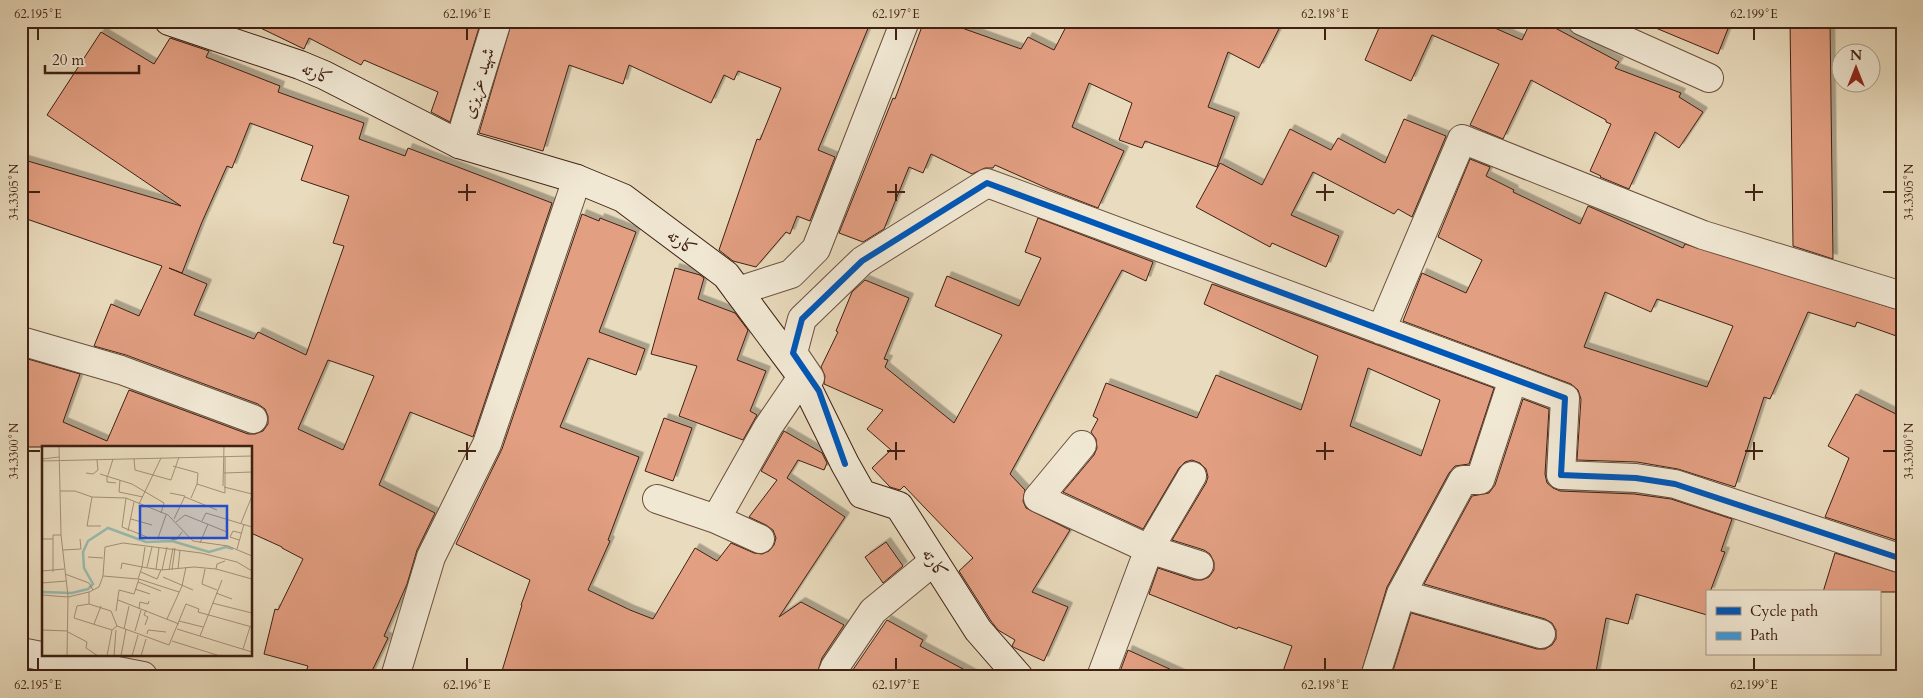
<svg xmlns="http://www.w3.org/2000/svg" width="1923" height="698" viewBox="0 0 1923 698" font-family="Cardo,Amiri,serif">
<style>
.building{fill:#e39f82;stroke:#3f2012;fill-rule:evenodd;filter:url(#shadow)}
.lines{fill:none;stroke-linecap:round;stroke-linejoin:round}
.street-casing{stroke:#6a4f3d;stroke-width:30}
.secondary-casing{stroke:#3f2012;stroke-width:30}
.street{stroke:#f1e8d4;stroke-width:28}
.secondary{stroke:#f1e8d4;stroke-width:28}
.quiet{stroke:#3f9bde;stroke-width:5;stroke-dasharray:10 5;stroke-linecap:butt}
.cycleway-casing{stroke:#f1e8d4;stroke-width:9}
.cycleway{stroke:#0057b8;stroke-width:6}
.ticks{fill:none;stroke:#3f2012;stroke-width:2}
.labels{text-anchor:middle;stroke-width:4;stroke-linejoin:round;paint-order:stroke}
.street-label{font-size:18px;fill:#3f2012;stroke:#f1e8d4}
.inset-river{fill:none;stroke:#97bbaf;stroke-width:2.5}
.inset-road{fill:none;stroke:#a59079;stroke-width:1}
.view{fill:#1d4ed8;fill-opacity:0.15;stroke:#1d4ed8;stroke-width:2.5}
.inset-edge{fill:none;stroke:#3f2012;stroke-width:2.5}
.neatline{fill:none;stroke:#3f2012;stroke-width:2}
.ticks-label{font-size:12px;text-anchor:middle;fill:#3f2012}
</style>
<defs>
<filter id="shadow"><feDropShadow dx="4.5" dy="-4.5" stdDeviation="0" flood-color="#0004"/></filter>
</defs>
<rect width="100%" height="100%" fill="#e9dbbd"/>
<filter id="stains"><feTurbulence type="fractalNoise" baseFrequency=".004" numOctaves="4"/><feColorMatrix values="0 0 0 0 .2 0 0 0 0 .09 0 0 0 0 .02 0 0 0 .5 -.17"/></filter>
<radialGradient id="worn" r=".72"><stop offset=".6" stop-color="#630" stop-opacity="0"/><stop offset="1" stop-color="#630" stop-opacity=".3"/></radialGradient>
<path class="building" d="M246 21H481L450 122 431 112 438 92 364 60 361 65 309 38 304 49Z
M512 21H871L818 150 835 157 810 221 797 216 790 234 786 232 756 267 733 261 719 250 757 139 760 140 781 88 738 71 734 80 724 75 711 103 629 65 623 84 569 65 543 151 479 133Z
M924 21H965L962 28 1021 49 1028 37 1054 50 1069 21H1283L1259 68 1228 52 1208 107 1235 117 1217 167 1145 141 1142 148 1119 140 1132 103 1089 83 1072 127 1124 151 1098 208 1049 189 995 165 993 168H985L972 174 931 154 923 173 909 167 884 229 863 242 839 233 893 98 895 99Z
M1382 21H1479L1522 40 1531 21H1542L1619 62 1615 68 1681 93 1679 97 1703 112 1679 148 1655 132 1629 189 1600 177 1601 176 1590 171 1611 124 1606 122V120L1531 80 1503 139 1470 125 1499 64 1432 35 1411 81 1365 60Z
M1639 21H1731L1718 54Z
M1790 21H1830L1833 259 1793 246Z
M101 32 154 64 170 38 209 51 206 57 280 86 278 92 364 123 359 139 405 156 408 148 552 203 473 437 410 412 379 485 435 513 417 550 407 584 384 636 388 638 369 677H304L308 666 264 654 275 609 278 610 303 559 282 548V547L251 533V447H21V357L80 374 63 422 107 441 129 390 248 434H255L263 431 268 424V416L265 409 258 404 126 355 94 346 111 304 139 316 162 266 21 217V159L181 206 47 115ZM250 123 313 146 301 180 349 196 333 243 344 246 306 355 258 332 254 339 194 315 207 284 169 268 182 273 202 222 227 166 232 168ZM328 360 374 376 343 450 298 429Z
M1404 119 1446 136 1412 217 1398 209 1394 214 1313 172 1291 215 1339 236 1326 267 1272 243 1270 247 1196 207 1220 163 1262 185 1290 129 1331 150 1338 138 1385 163Z
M1470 159 1490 167 1486 176 1514 190 1513 192 1580 224 1588 206 1683 248 1685 244 1902 311V338L1857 322 1855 327 1808 312 1770 399 1764 397 1735 487 1678 469 1637 462 1577 460 1581 399 1578 390 1571 384 1403 321 1422 273 1466 293 1482 260 1438 237ZM1605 292 1651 312 1657 299 1733 326 1707 387 1584 347Z
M582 214 599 221 600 218 636 232 599 332 645 349 636 375 588 358 560 427 639 457 608 540 610 541 588 590 630 610 653 619 695 548 717 561 731 543 754 553 762 554 769 551 774 545 776 538 773 530 766 525 749 517 777 480 761 471 784 431 822 453 827 463 824 470 798 460 787 478 845 517 779 617 801 602 844 625 822 658 816 677H520L502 671 522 605H521L530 580 456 544 502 449Z
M1038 218 1153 262 1146 281 1122 270 1010 474 1025 490 1023 501 1026 508 1070 530 1032 592 1068 607 1044 661 1015 648 1012 646 1015 640 998 630 991 621 959 571 973 558 904 486 900 490 890 487 872 468 891 450 867 429 883 410 824 384 825 376 821 367 838 332 836 331 852 292 865 280 909 298 884 359 888 360 885 367 954 423 1002 335 935 306 947 276 1019 306 1041 258 1025 252Z
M675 268 700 275 704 278 698 299 735 313 748 330 737 360 766 371 750 411 757 415 743 440 679 416 697 366 651 354Z
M1212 284 1494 388 1469 464 1455 466 1449 473 1387 587 1360 677H1281L1292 646 1238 627 1237 629 1149 594 1158 568 1194 580H1202L1209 577 1214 570V562L1210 554 1204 550 1172 540 1206 483 1208 477 1206 469 1200 463 1192 460 1185 462 1179 468 1143 529 1063 492 1094 455 1097 448 1096 439 1091 432 1098 419 1093 416 1106 383 1197 418 1216 375 1301 410 1318 356 1204 304ZM1368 368 1440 400 1421 456 1350 426Z
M1856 394 1902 417V542L1825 517 1849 458 1828 446Z
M1523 399 1549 409 1545 474 1547 483 1553 488 1560 491 1634 494 1671 499 1732 519 1721 551 1725 552 1710 592H1707V615L1636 594 1628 624 1606 618 1595 677H1391L1411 613 1537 649H1545L1552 645 1556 639V630L1552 623 1545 619 1424 584 1472 496 1489 493 1495 485Z
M664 418 692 428 673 481 645 471Z
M886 542 903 566 883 583 865 557Z
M1835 553 1902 574V592H1823Z
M887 620 923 640 920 646 978 677H848Z
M1128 650 1187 677H1118Z"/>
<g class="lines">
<g class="street-casing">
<path id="street" d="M1582 21 1709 78
M459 144 497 21
M738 291 791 274 816 249 905 21
M1381 330 1462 139 1703 235 1902 296
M21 341 121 370 253 419
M810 378 793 353 802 319 862 261 987 183 1565 398 1561 475 1636 478 1675 484 1902 559
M1082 445 1038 498 1149 549 1199 565
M657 499 716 519 760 539
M716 519 768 427 802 377
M1401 594 1541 634
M21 652 143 676
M395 677 431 557 487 444 577 179
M831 677 835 667 873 611 934 561
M1101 677 1149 549 1192 476
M1375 677 1401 594 1463 480H1480L1513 379"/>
</g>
<g class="secondary-casing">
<path id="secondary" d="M169 21 300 65 324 75 459 144 577 179 623 198 726 275 802 377 845 464 862 494 899 506 978 630 1019 677"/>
</g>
<use href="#street" class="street"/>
<use href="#secondary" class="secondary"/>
<path class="quiet" d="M143 676V677"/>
<g class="cycleway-casing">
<path id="cycleway" d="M845 464 819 391 793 353 802 319 862 261 987 183 1565 398 1561 475 1636 478 1675 484 1902 559"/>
</g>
<use href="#cycleway" class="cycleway"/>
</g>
<path class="ticks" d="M38 28V40M467 28V40M896 28V40M1325 28V40M1754 28V40M467 184V201M896 184V201M1325 184V201M1754 184V201M28 192H40M458 192H476M887 192H905M1316 192H1334M1745 192H1763M1883 192H1896M467 442V460M896 442V460M1325 442V460M1754 442V460M28 451H40M458 451H476M887 451H905M1316 451H1334M1745 451H1763M1883 451H1896M38 658V670M467 658V670M896 658V670M1325 658V670M1754 658V670"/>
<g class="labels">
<g class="street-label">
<text transform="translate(317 73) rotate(24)" y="6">کارته</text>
<text transform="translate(478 83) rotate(-73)" y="6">شهید عزیزی</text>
<text transform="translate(682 242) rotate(37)" y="6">کارته</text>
<text transform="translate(935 563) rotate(57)" y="6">کارته</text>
</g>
</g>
<g transform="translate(42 446)">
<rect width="210" height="210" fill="#e9dbbd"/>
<path class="inset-river" d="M0 146 30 147 46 143 51 138 42 122 41 106 46 95 66 82 104 96 130 95 167 106 184 101 191 103"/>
<path class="inset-road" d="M17 0 19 89 26 150M0 13 17 11M92 13 93 24 129 34 137 11M0 15 210 10M131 20 156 27 155 38 183 47V11M44 27 51 28 56 24 55 14M182 27 210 26M58 28 90 38 122 57 119 67M65 29V36L74 37M66 29 71 13M78 34 77 46 101 51M181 40 182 0M182 41 210 48M18 45H33L50 51 84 52 126 69 151 95 186 100 210 110M128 47 143 50 132 73M50 51 45 80H59M143 51 175 64M84 52 80 81 105 91M149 52 155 38M97 58 119 12M89 73 110 79M160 75 164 67 210 81M134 76 143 69 185 86M199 77 210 50M86 85 92 56M116 92 124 69M0 93H11V89H19M11 93V126M129 93 134 94 140 86M197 94 188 91 191 85 199 87M158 97 166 78M195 103 202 78M21 104 39 103 38 93M46 111 61 112M105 121 110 101M79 123 80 117 100 121 103 101M114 123 117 102M136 123 138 104M163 123 160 138 175 144M174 123 210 133M120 124 125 101M127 124 131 102M130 124 133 102M0 125 22 123M99 126 115 133 119 124M23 128 47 137 51 144M61 130 63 101 81 97 159 107 195 116 210 125M121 131 151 144M97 133 137 146M96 136 119 145M0 137 24 135M93 143 108 148M47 146 57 141 61 130 96 133 100 121 119 124 152 121 174 123 175 118 183 115M174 147 190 153M0 149 26 151 47 146V158L69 165 75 180 127 199 144 158 157 163 156 166 210 181M76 154 137 178M170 157 210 167M47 158 35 160 32 172 70 184M97 163 98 156 106 158 107 155M74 165 77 144 92 148 97 133M125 173 140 140 144 121M137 175 161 181M52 178 59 160M103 179 106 171 102 169 104 164M82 183 87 160M135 183 210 206M0 184 26 185M93 185 99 164M26 186 45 196 44 202 56 210M105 188 106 184 124 186M158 190 180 134M130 195 178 210M201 203 208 181M25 210 26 150M65 210 70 184 75 180M72 210 74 184M79 210 84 183M90 210 96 189M99 210 104 193"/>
<path class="view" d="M98 60H185V92H98Z"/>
<rect width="210" height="210" class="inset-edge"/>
</g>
<rect width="1923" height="698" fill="none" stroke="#e9dbbd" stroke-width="55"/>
<rect x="1706" y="590" width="175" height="65" fill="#f1e8d4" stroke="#aa9886"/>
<rect x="1716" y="607" width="25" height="8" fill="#0057b8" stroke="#aa9886"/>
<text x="1750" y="616" font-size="15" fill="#3f2012">Cycle path</text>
<rect x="1716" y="632" width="25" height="8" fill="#3f9bde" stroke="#aa9886"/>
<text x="1750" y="640" font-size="15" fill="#3f2012">Path</text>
<g transform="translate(1856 68)"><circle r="24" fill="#f1e8d4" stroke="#aa9886"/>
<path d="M0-4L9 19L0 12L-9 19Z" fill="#8f2418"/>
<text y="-8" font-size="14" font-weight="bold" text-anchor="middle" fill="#3f2012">N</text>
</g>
<path d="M45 65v8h94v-8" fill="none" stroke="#3f2012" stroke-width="2.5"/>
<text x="52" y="65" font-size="15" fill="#3f2012" stroke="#f1e8d4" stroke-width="4" paint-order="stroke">20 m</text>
<rect x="28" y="28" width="1868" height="642" class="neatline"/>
<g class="ticks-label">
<text x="38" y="18">62.195°E</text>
<text x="467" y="18">62.196°E</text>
<text x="896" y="18">62.197°E</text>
<text x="1325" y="18">62.198°E</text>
<text x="1754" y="18">62.199°E</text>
<text transform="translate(14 192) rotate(-90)" y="4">34.3305°N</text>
<text transform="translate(1909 192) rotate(-90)" y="4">34.3305°N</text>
<text transform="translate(14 451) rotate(-90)" y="4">34.3300°N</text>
<text transform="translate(1909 451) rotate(-90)" y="4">34.3300°N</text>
<text x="38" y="689">62.195°E</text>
<text x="467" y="689">62.196°E</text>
<text x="896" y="689">62.197°E</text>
<text x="1325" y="689">62.198°E</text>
<text x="1754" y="689">62.199°E</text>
</g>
<rect width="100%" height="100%" filter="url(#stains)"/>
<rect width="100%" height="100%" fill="url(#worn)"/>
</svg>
